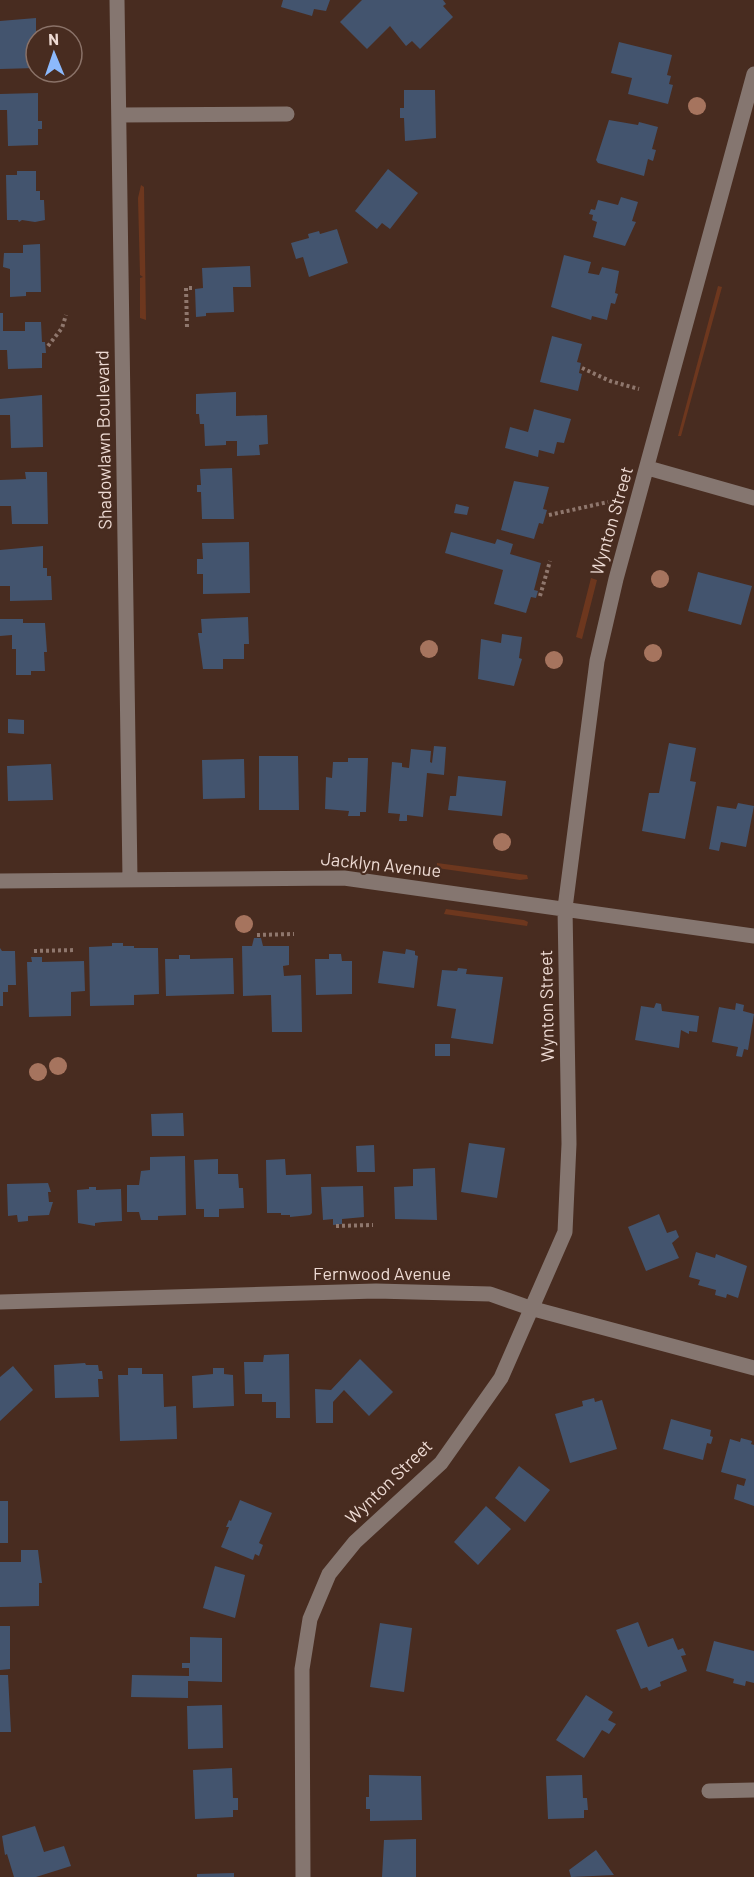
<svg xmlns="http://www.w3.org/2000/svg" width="754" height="1877" viewBox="0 0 754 1877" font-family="Barlow,sans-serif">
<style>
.green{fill:#6d371e}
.building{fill:#43546e}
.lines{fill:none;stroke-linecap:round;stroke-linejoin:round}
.path{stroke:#8f776d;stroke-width:4;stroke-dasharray:3 3;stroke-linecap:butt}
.minor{stroke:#857670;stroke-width:15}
.tree{fill:#a6745e}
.labels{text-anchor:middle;stroke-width:4.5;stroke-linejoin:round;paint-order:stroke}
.street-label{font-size:18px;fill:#eddad3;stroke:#482c20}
</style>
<rect width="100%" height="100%" fill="#482c20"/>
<path class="green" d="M141 185 144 187 146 320 140 318V278L143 277 140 275 138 198Z
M718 286 722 287 681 436H678Z
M591 578 597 580 582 639 576 637Z
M437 863 527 875 528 879 520 880 437 868Z
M446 909 524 920 528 922 527 926 444 914Z"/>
<path class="building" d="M283 0H330L326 11 314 9 312 16 281 7Z
M362 0H443L446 4 443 6 453 17 420 49 412 41 406 46 390 26 367 49 340 22Z
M36 18V68L0 69V21Z
M619 42 672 55 667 75 671 76 669 84 673 85 668 104 628 94 632 78 611 73Z
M404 90H435L436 138 405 141 404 118H400V108H404Z
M38 93V121H42V129H38V145L8 146 7 110H0V94Z
M609 120 638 125 639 122 658 127 652 149 656 150 653 161 648 159 644 176 598 163 596 160Z
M388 169 418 193 390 229 382 223 377 229 355 211Z
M17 171H36V191H40V200H44L45 220 35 222 22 220 19 222 18 220H7L6 175H17Z
M621 197 638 202 632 221 636 222 625 246 593 237 597 222 592 220 593 215 589 214 591 209 595 210 598 200 618 205Z
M337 229 348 263 309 277 303 257 296 259 291 243 309 238 308 234 319 231 320 234Z
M40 244 41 292H26V296L10 297V269L3 267 4 253H23V245Z
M564 255 591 262 588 273 599 275 602 267 619 271 615 293 618 294 615 304 611 303 607 320 592 316 591 320 551 307Z
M250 266 251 287H233L234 312 206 313V316L196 317 195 289 203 288 202 268Z
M0 313H3V331H25V322H41L42 342H45L46 353H42V368L8 369 7 350H0Z
M552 336 582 344 577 362 581 363 579 373 582 374 578 391 540 382Z
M236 392V416L267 415 268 444 259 445 260 455 237 456V441H226V445L205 446 204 424H200L199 414H196V394Z
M42 395 43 447 11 448 10 415H0V399Z
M534 409 571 419 564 443 557 442 554 454 539 450 538 457 505 448 510 427 528 432Z
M232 468 234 519H202L201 492H197V485H201L200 469Z
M25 472H47L48 524H12L11 506H0V480L26 479Z
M514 481 549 487 543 509 547 510 543 524 539 523 534 539 501 530Z
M456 504 469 507 467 515 454 513Z
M451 532 495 544 497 539 513 544 510 554 541 563 534 590 538 591 536 598 531 597 526 613 494 604 503 570 445 553Z
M249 542 250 593 203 594V574H197V559H203L202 543Z
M43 546V568H47V576H51L52 600 10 601V586H0V550Z
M698 572 752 586 741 625 688 611Z
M248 617 249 644H244V659H223V669H203L198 633H202L201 619Z
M0 619H23V623H45L47 652H44L45 671H31V675H16V649H12V635L0 636Z
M502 634 522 637 519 658 522 659 514 686 478 679 481 639 501 643Z
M8 719 24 720V734L8 733Z
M669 743 696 748 690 781 696 782 685 839 642 831 649 793H659Z
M434 746 446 747 444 775 427 773 423 817 407 815V821H399L400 814 388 813 392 762 402 763V767L409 768 411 749 431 751 430 762 432 763Z
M259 756H298L299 810H259Z
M348 758H368L366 812H360V816H348L349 811 325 809 326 777 332 778 333 762H348Z
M244 759 245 798 203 799 202 760Z
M51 764 53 800 8 801 7 766Z
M458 776 506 781 502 816 448 810 450 796H456Z
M738 803 754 806 746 847 721 842 719 851 709 849 717 806 736 809Z
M254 938H261L263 946H289V965L283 966 284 976 301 975 302 1032H272L271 995 243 996 242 946H252Z
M112 943H123V946H134V948H158L159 994 134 995V1005L90 1006 89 947 112 946Z
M0 948 2 951H15L16 985H8V992H3V1006H0Z
M406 949 415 951V955L418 956 414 988 378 983 383 951 405 954Z
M329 954H341L342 961H352V994L316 995 315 959H329Z
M179 955H190V959L233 958 234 994 166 996 165 959H179Z
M31 957H42V962L84 961 85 991 71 992V1016L29 1017 27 962H32Z
M458 968 467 969 466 974 503 977 493 1044 451 1038 456 1009 437 1006 442 970 457 971Z
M656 1003 661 1004 662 1011 699 1016 697 1032 689 1031V1034L681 1030 679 1048 635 1040 641 1006 654 1008Z
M736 1003 744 1005 743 1011 754 1014 748 1050 744 1049 742 1057 736 1056 738 1047 712 1042 719 1007 735 1010Z
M435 1044H450V1056H435Z
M183 1113 184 1136H152L151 1114Z
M469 1143 505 1148 497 1198 461 1192Z
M374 1145 375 1172H357L356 1146Z
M185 1156 186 1215 158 1216V1220H141L139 1212H127V1185H139L141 1171 150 1170V1157Z
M218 1159V1174H238L239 1188H243L244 1208 219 1209V1217H204V1209H196L194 1160Z
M285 1159 286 1175 311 1174 312 1213 310 1215 290 1217V1215H281V1213H267L266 1160Z
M435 1168 437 1220 395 1219 394 1187 413 1186V1169Z
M48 1183 51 1192H48L49 1202H53L49 1215 28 1216V1221L18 1222 17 1215 8 1216 7 1184Z
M363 1186 364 1217 342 1219V1224L333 1225V1219L323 1220 321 1187Z
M89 1187H96V1190L121 1189 122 1221 103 1222 95 1223V1226L78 1223 77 1190 89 1189Z
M659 1214 667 1233 676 1230 679 1237 672 1243 679 1258 646 1271 628 1227Z
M696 1252 715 1258 716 1254 747 1266 738 1298 727 1294 726 1298 715 1295 716 1290 698 1285 700 1280 689 1277Z
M289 1354 290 1418H276V1402H262V1394H245L244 1362H263L264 1355Z
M360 1359 393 1392 369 1416 344 1390 333 1402V1423H316L315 1389 331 1390Z
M85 1363 86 1365H98L99 1371H102L103 1379H98L99 1397 55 1398 54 1365Z
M13 1366 33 1390 0 1421V1377Z
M128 1368H142V1374H163L164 1407 176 1406 177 1439 120 1441 118 1375H128Z
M213 1368H224V1374L233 1375 234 1406 193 1408 192 1376 213 1374Z
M594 1398 595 1402 602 1400 617 1449 570 1463 555 1414 583 1406 582 1401Z
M671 1419 711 1430 710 1436 713 1437 711 1444 707 1443 703 1460 663 1449Z
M741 1438 752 1441 751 1444 754 1445V1506L734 1499 737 1484 744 1486 746 1479 721 1472 730 1439 740 1442Z
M519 1466 550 1490 525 1522 495 1498Z
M240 1500 272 1513 259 1543 263 1545 259 1556 255 1554 253 1560 221 1547 229 1527H226L229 1520 231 1521Z
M0 1501H8V1543H0Z
M486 1506 511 1529 478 1565 454 1542Z
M21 1550H38L42 1583H39V1606L0 1607V1562H21Z
M215 1566 245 1575 235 1618 203 1608Z
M638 1622 648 1647 673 1638 678 1650 683 1648 686 1655 681 1656 687 1671 660 1682 661 1686 649 1691 647 1687 641 1689 616 1630Z
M380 1623 412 1628 404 1692 370 1687Z
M0 1626H10V1669L0 1670Z
M190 1637 222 1638V1682L188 1681V1698L131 1697 132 1675 189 1676V1668H182V1663H190Z
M714 1641 754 1651V1683L746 1681 745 1686 733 1683 734 1679 706 1671Z
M0 1675H8L11 1732H0Z
M586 1695 613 1712 608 1720 616 1724 609 1734 602 1730 584 1758 556 1740Z
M222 1705 223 1748 188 1749 187 1706Z
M232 1768 233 1798H238V1810H233V1817L195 1819 193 1770Z
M369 1775 421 1776 422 1820 370 1821V1809H366V1797H369Z
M582 1775 583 1798H587L588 1810H584V1818L548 1819 546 1776Z
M35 1826 44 1852 64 1846 71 1866 36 1877H14L7 1854 5 1855 2 1836Z
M416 1839V1877H382L384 1840Z
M596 1850 614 1875 571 1877 569 1870Z
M234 1873V1877H197V1874Z"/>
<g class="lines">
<path class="path" d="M187 327 186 288H194
M48 346 62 328 66 315
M582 368 610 381 639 389
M549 515 608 502
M540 596 550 561
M257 935 294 934
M34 951 76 950
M336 1226 373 1225"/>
<path class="minor" d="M117 0 130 879
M119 115 287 114
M648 468 754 498
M0 881 344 878 754 936
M0 1302 376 1291 490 1294 530 1308 754 1368
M709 1791 754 1790
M303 1877 302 1669 310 1619 329 1574 355 1542 441 1463 501 1378 565 1232 569 1144 565 908 597 661 616 579 754 74"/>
</g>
<g class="tree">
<circle cx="697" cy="106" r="9"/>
<circle cx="660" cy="579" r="9"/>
<circle cx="429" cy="649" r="9"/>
<circle cx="653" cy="653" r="9"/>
<circle cx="554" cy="660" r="9"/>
<circle cx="502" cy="842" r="9"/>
<circle cx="244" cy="924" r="9"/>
<circle cx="58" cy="1066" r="9"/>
<circle cx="38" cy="1072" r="9"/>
</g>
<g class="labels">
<g class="street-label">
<text transform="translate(104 440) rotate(-91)" y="6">Shadowlawn Boulevard</text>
<text transform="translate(612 521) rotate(-74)" y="6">Wynton Street</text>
<text transform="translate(381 865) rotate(6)" y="6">Jacklyn Avenue</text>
<text transform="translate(547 1006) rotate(-91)" y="6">Wynton Street</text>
<text x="382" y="1280">Fernwood Avenue</text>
<text transform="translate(389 1482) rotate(-44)" y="6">Wynton Street</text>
</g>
</g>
<g transform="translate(54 54) rotate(358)"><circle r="28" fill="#482c20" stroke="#8a7268" stroke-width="1.5"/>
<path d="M0-4.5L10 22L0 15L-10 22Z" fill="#8cb9fc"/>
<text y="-9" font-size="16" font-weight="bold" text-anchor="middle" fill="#eddad3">N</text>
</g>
</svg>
